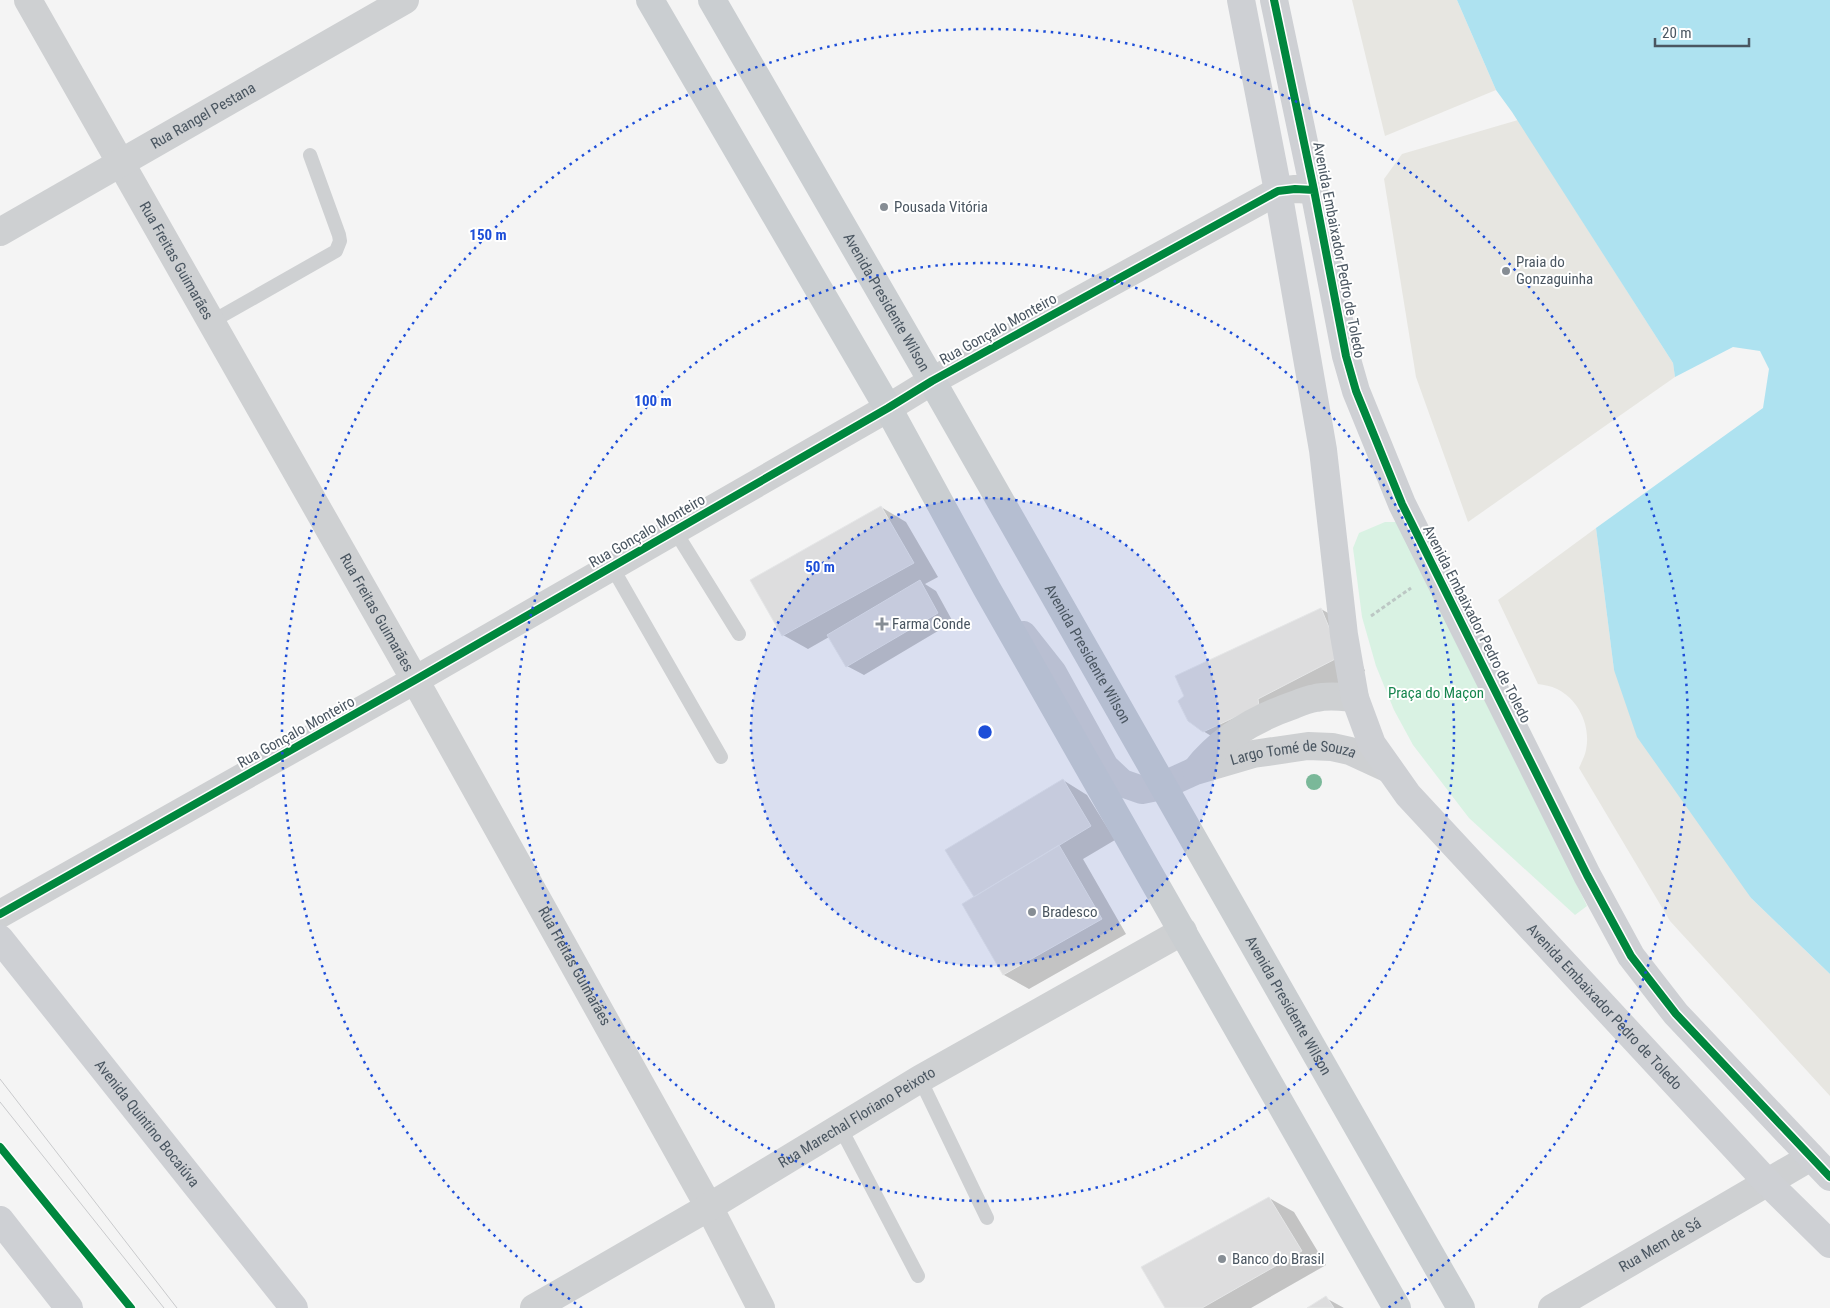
<svg xmlns="http://www.w3.org/2000/svg" width="1830" height="1308" viewBox="0 0 1830 1308" font-family="'Roboto Condensed',sans-serif">
<style>
.green{fill:#d9f2e3}
.sand{fill:#e7e6e1}
.water{fill:#aee2f0}
.shadow{fill:#0003}
.building{fill:#ddddde;stroke:#e5e6e7}
.lines{fill:none;stroke-linecap:round;stroke-linejoin:round}
.path{stroke:#bcc7c4;stroke-width:3;stroke-dasharray:4 2.5;stroke-linecap:butt}
.service{stroke:#ced0d2;stroke-width:14}
.minor{stroke:#ced0d2;stroke-width:28}
.secondary{stroke:#ced0d4;stroke-width:28}
.primary{stroke:#caced1;stroke-width:28}
.tram{stroke:#c9cacc;stroke-width:1}
.cycleway-casing{stroke:#fff;stroke-width:11}
.cycleway{stroke:#00873e;stroke-width:8}
.tree{fill:#7ab899}
.ring{fill:none;stroke:#1d4ed8;stroke-width:2.5;stroke-dasharray:2.5 5}
.poi-dot{fill:#868d94;stroke:#fff;stroke-width:2}
.labels{text-anchor:middle;stroke-width:4;stroke-linejoin:round;paint-order:stroke}
.street-label{font-size:15px;fill:#4a5661;stroke:#fff}
.poi-label{font-size:15px;fill:#4a5661;stroke:#fff;text-anchor:start}
.park-label{font-size:15px;fill:#17864f;stroke:#fff}
.centre{fill:#1d4ed8;stroke:#fff;stroke-width:2.5}
.ring-label{font-size:15px;text-anchor:middle;font-weight:bold;fill:#1d4ed8;stroke:#fff;stroke-width:4;stroke-linejoin:round;paint-order:stroke}
</style>
<rect width="100%" height="100%" fill="#f4f4f4"/>
<path class="green" d="M1385 522H1399L1407 530 1587 906 1575 915 1469 818 1413 745 1394 710 1376 666 1362 617 1353 548 1359 533Z"/>
<path class="sand" d="M1352 0H1457L1496 90 1385 136Z
M1518 120 1673 363 1675 377 1468 522 1416 377 1384 179 1402 154Z
M1596 528 1614 670 1751 898 1830 974V1096L1670 921 1579 768C1581 763 1585 756 1586 750 1591 726 1579 700 1557 689 1551 686 1544 685 1538 684L1498 600Z"/>
<path class="water" d="M1457 0H1830V974L1751 898 1637 737 1614 670 1596 528 1763 408 1769 369 1760 351 1733 347 1675 377 1673 363 1512 112 1496 90Z"/>
<path class="shadow" d="M881 507 906 522 938 577 925 584 936 591 953 622 864 675 847 666 829 637 808 649 783 635Z
M1321 609 1346 623 1365 671 1282 714 1228 746 1203 731Z
M1063 780 1087 795 1115 840 1083 859 1126 934 1029 989 1004 975 964 904 975 897Z
M1269 1198 1294 1212 1326 1265 1251 1308H1166Z
M1326 1298 1344 1308H1310Z"/>
<path class="building" d="M881 506 914 563 782 636 750 580Z
M920 580 938 613 846 667 827 635Z
M1321 608 1341 656 1258 699 1259 706 1203 732 1188 721 1178 701 1184 696 1175 676Z
M1063 779 1091 826 974 897 945 850Z
M1059 845 1102 919 1003 975 962 904Z
M1269 1197 1302 1251 1202 1308H1165L1141 1267Z
M1326 1296 1334 1308H1307Z"/>
<g class="lines">
<path class="path" d="M1371 616 1411 588"/>
<path class="service" d="M211 322 336 251 340 241 339 235 310 155
M675 531 739 634
M612 567 721 757
M920 1079 987 1218
M840 1127 918 1276"/>
<g class="minor">
<path id="s1" d="M28 0 415 680 709 1207 761 1308"/>
<path id="s2" d="M0 232 405 0"/>
<path id="s3" d="M1023 635 1053 673 1105 767 1122 783 1142 790 1162 786 1195 771 1253 754 1308 746 1332 747 1350 751 1389 769"/>
<path d="M1196 770C1221 738 1256 718 1294 705 1301 702 1309 699 1316 698 1329 695 1342 697 1355 698"/>
<path d="M0 914 415 680 888 408 932 381 1278 191 1295 189 1314 190"/>
<path id="s4" d="M534 1308 709 1207 920 1079 1183 931"/>
<path id="s5" d="M1552 1308 1811 1157"/>
</g>
<g class="secondary">
<path id="s6" d="M1241 0 1278 191 1323 450 1344 635 1355 698 1372 744 1408 795 1768 1183 1830 1244"/>
<path d="M1274 0 1314 190 1346 356 1356 391 1402 504 1587 875 1631 956 1676 1014 1830 1177"/>
<path id="s7" d="M0 939 294 1308"/>
<path d="M0 1220 69 1308"/>
</g>
<g class="primary">
<path d="M650 0 888 408 987 589 1397 1308"/>
<path id="s8" d="M712 0 932 381 1461 1308"/>
</g>
<path class="tram" d="M0 1079 177 1308
M0 1102 164 1308"/>
<g class="cycleway-casing">
<path id="cycleway" d="M1274 0 1314 190 1346 356 1356 391 1402 504 1587 875 1631 956 1676 1014 1830 1177
M0 914 415 680 888 408 932 381 1278 191 1295 189 1314 190
M0 1147 131 1308"/>
</g>
<use href="#cycleway" class="cycleway"/>
</g>
<circle class="tree" cx="1314" cy="782" r="8"/>
<circle cx="985" cy="732" r="234" fill="#1d4ed8" fill-opacity=".12"/>
<g class="ring">
<circle cx="985" cy="732" r="234"/>
<circle cx="985" cy="732" r="469"/>
<path d="M582 1308A703 703 0 1 1 1388 1308"/>
</g>
<g class="poi-dot">
<circle cx="884" cy="207" r="5"/>
<circle cx="1506" cy="271" r="5"/>
<path d="M879.5 616.5h5v5h5v5h-5v5h-5v-5h-5v-5h5z"/>
<circle cx="1032" cy="912" r="5"/>
<circle cx="1222" cy="1259" r="5"/>
</g>
<g class="labels">
<g class="street-label">
<text dy="5" stroke="none"><textPath href="#s2" startOffset="234">Rua Rangel Pestana</textPath></text>
<text transform="translate(1339 250) rotate(79)" y="5">Avenida Embaixador Pedro de Toledo</text>
<text dy="5" stroke="none"><textPath href="#s1" startOffset="300">Rua Freitas Guimarães</textPath></text>
<text dy="5" stroke="none"><textPath href="#s8" startOffset="349">Avenida Presidente Wilson</textPath></text>
<text transform="translate(998 329) rotate(-29)" y="5">Rua Gonçalo Monteiro</text>
<text transform="translate(647 531) rotate(-30)" y="5">Rua Gonçalo Monteiro</text>
<text dy="5" stroke="none"><textPath href="#s1" startOffset="705">Rua Freitas Guimarães</textPath></text>
<text transform="translate(1477 624) rotate(63)" y="5">Avenida Embaixador Pedro de Toledo</text>
<text dy="5" stroke="none"><textPath href="#s8" startOffset="754">Avenida Presidente Wilson</textPath></text>
<text transform="translate(296 732) rotate(-29)" y="5">Rua Gonçalo Monteiro</text>
<text dy="5" stroke="none"><textPath href="#s3" startOffset="358">Largo Tomé de Souza</textPath></text>
<text dy="5" stroke="none"><textPath href="#s1" startOffset="1110">Rua Freitas Guimarães</textPath></text>
<text dy="5" stroke="none"><textPath href="#s8" startOffset="1159">Avenida Presidente Wilson</textPath></text>
<text dy="5" stroke="none"><textPath href="#s6" startOffset="1108">Avenida Embaixador Pedro de Toledo</textPath></text>
<text dy="5" stroke="none"><textPath href="#s4" startOffset="375">Rua Marechal Floriano Peixoto</textPath></text>
<text dy="5" stroke="none"><textPath href="#s7" startOffset="236">Avenida Quintino Bocaiúva</textPath></text>
<text dy="5" stroke="none"><textPath href="#s5" startOffset="125">Rua Mem de Sá</textPath></text>
</g>
<g class="poi-label">
<text x="894" y="212">Pousada Vitória</text>
<text x="1516" y="267">Praia do<tspan x="1516" dy="17">Gonzaguinha</tspan></text>
<text x="892" y="629">Farma Conde</text>
<text x="1042" y="917">Bradesco</text>
<text x="1232" y="1264">Banco do Brasil</text>
</g>
<g class="park-label">
<text x="1436" y="698">Praça do Maçon</text>
</g>
</g>
<circle cx="985" cy="732" r="8" class="centre"/>
<g class="ring-label">
<text x="488" y="240">150 m</text>
<text x="653" y="406">100 m</text>
<text x="820" y="572">50 m</text>
</g>
<path d="M1655 38v8h94v-8" fill="none" stroke="#4a5661" stroke-width="2.5"/>
<text x="1662" y="38" font-size="15" fill="#4a5661" stroke="#ffffff" stroke-width="4" paint-order="stroke">20 m</text>
</svg>
